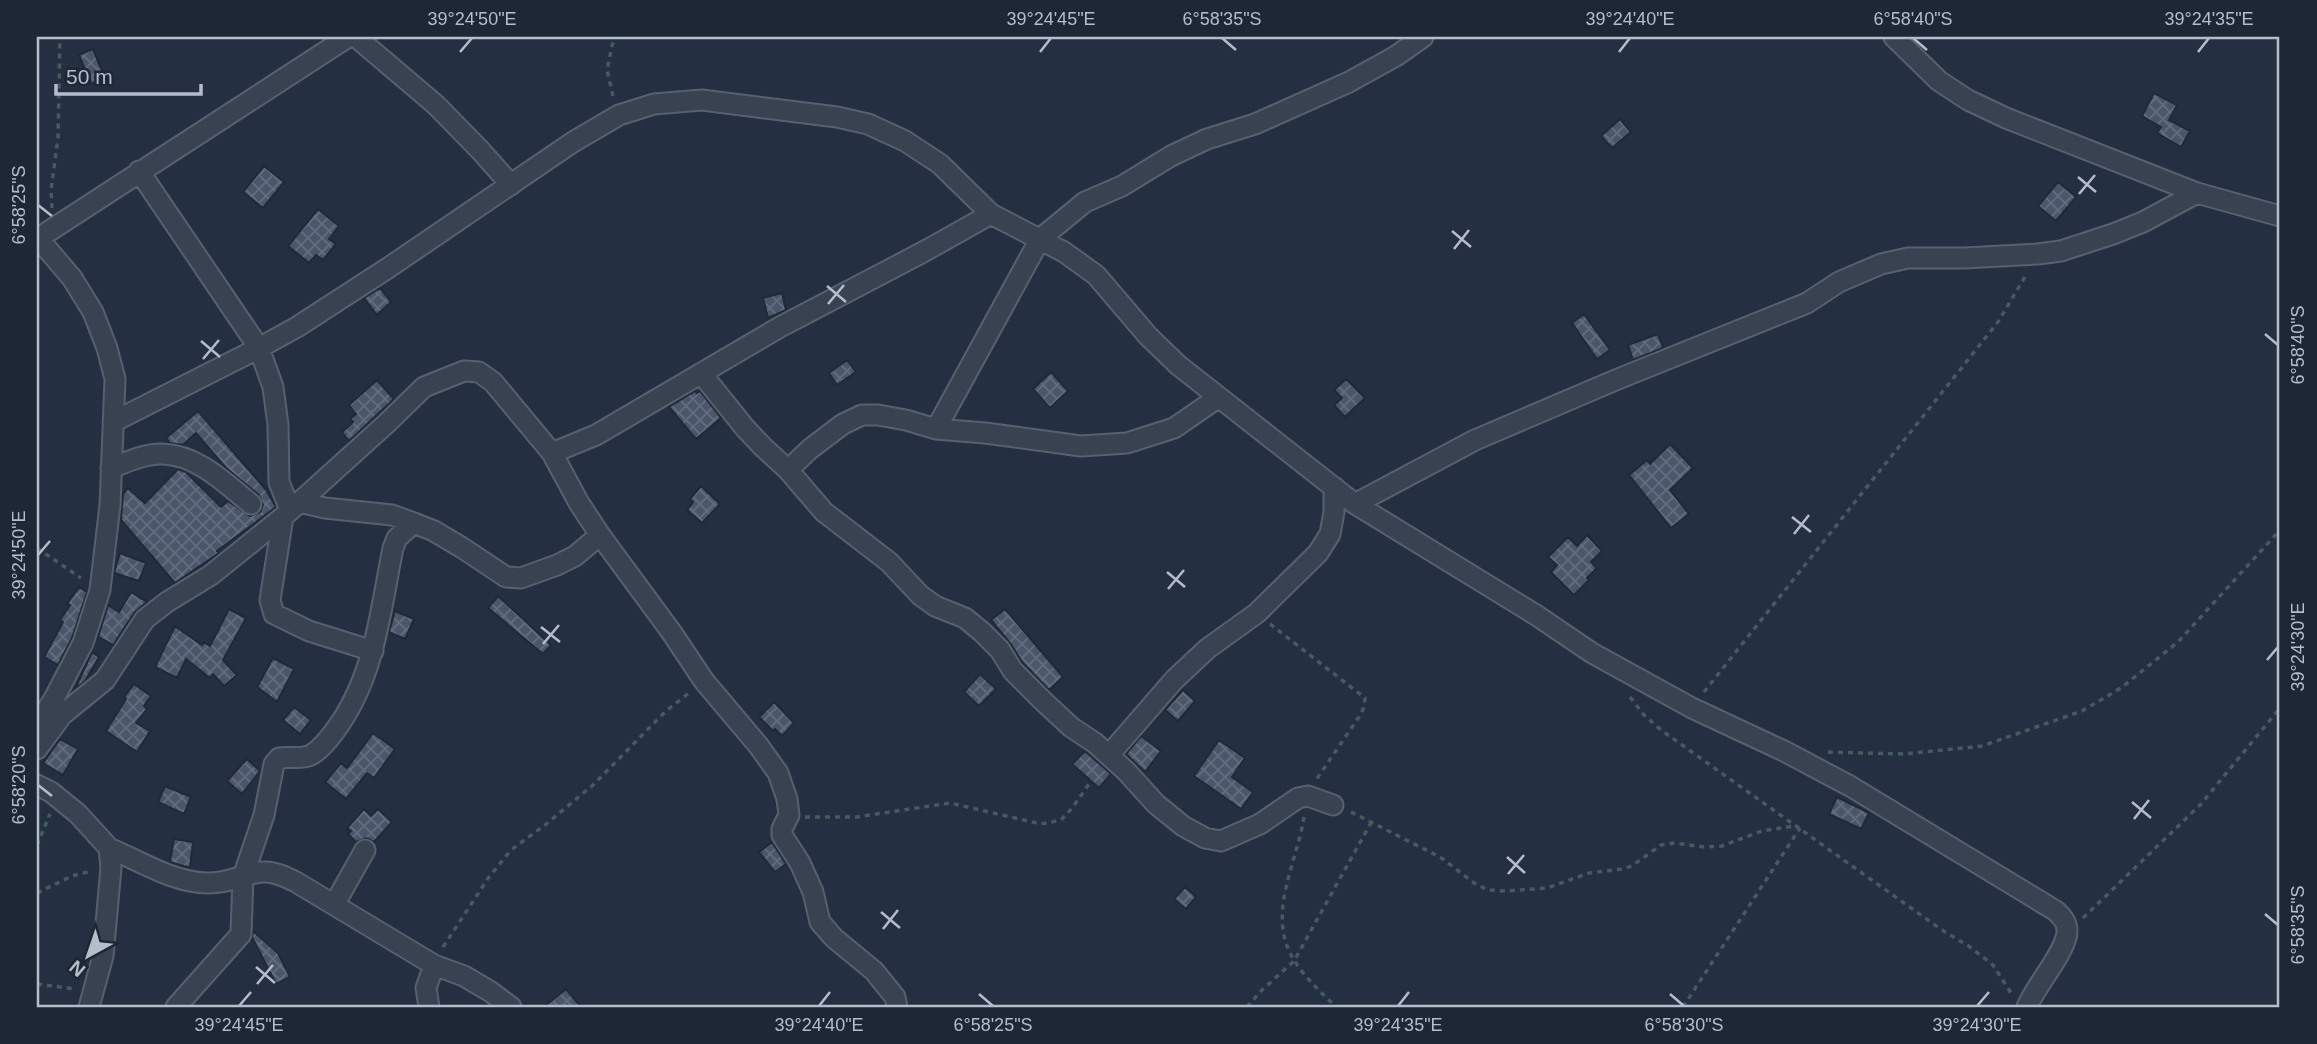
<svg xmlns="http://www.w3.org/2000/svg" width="2317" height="1044" viewBox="0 0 2317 1044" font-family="Arial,sans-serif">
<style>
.building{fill:url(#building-cross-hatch);stroke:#202938;stroke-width:2}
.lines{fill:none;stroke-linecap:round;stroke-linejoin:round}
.minor-casing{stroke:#57606e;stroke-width:23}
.path{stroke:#455b5e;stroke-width:3.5;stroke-dasharray:5 5;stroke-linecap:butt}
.minor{stroke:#394250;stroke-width:19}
.ticks{fill:none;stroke:#b5bdcb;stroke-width:2.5}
.neatline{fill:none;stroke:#b5bdcb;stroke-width:2.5}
.ticks-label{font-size:18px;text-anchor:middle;fill:#b5bdcb}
</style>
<defs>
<pattern id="building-cross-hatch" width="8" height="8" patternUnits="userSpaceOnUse" patternTransform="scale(1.75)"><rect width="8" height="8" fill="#4a576a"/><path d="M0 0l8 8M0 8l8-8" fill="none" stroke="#626d7e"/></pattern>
</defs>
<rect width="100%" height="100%" fill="#243041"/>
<path class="building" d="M93 49 105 78 91 84 79 55Z
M2154 93 2177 105 2169 120 2190 131 2181 147 2157 133 2161 127 2142 116Z
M1620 119 1631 132 1612 148 1601 136Z
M264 166 284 182 263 208 243 192Z
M2058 182 2076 197 2056 221 2038 206Z
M318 209 339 226 329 239 336 244 323 260 316 255 309 263 288 246Z
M380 288 391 302 377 315 364 298Z
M782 293 786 310 768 318 763 298Z
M1584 314 1610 350 1597 359 1572 323Z
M1658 334 1663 348 1633 360 1628 345Z
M847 360 856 372 837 385 829 373Z
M1051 372 1068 391 1050 408 1033 389Z
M1346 379 1365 398 1345 417 1334 405 1342 398 1334 390Z
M377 380 394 399 349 441 342 432 353 422 350 419 356 414 349 405Z
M695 391 697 393 700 391 721 418 696 439 669 407Z
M198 411 266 490 276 507 217 551 219 553 175 583 121 520 123 494 128 488 145 503 178 469 186 472 221 507 228 501 250 516 260 512 263 505 259 495 226 468 196 433 183 445 170 443 166 438Z
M1670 444 1693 468 1670 490 1689 514 1671 528 1629 475 1647 460 1650 464Z
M701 486 720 504 702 523 687 510 693 502 690 499Z
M1587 535 1602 551 1591 562 1597 568 1587 578 1589 580 1574 595 1551 572 1557 565 1548 557 1568 537 1577 546Z
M120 553 146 563 139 581 114 573Z
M79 587 87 592 72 638 58 665 44 657 63 622 60 620 70 605 67 604Z
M131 592 147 602 135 612 113 645 98 637 108 605 119 612Z
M498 596 551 645 543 654 488 608Z
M229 609 246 618 223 660 237 675 224 686 213 674 210 678 186 659 177 678 155 667 175 626 202 645 204 642 210 646Z
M1005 609 1063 677 1049 690 1023 663 1010 643 991 620Z
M395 611 414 619 405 639 389 632Z
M92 652 99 657 85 681 75 689Z
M273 658 294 669 277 702 257 687Z
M980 674 996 689 979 706 964 692Z
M134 684 151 696 144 706 147 709 136 723 150 731 137 752 106 731 126 699 124 697Z
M1183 690 1195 701 1178 721 1165 710Z
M774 702 794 723 782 736 775 729 773 731 759 717Z
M294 707 311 720 300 734 283 720Z
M373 733 395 749 374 778 367 773 346 799 325 782 341 763 347 768Z
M1141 736 1161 751 1145 772 1126 754Z
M60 739 78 749 63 775 43 763Z
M1219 740 1245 758 1232 777 1253 792 1241 809 1194 776Z
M1085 751 1111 774 1099 788 1072 764Z
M247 759 260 771 242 794 227 781Z
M165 786 191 797 184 814 158 802Z
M1837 797 1869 813 1861 829 1829 814Z
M364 809 371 816 378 809 392 822 374 842 366 838 356 842 348 834 351 831 347 828Z
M174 839 193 842 190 868 170 862Z
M772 842 786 864 775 872 759 852Z
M1185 887 1196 897 1186 909 1174 899Z
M253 931 278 953 290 977 276 984 252 937Z
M566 989 581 1007H544Z"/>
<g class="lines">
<g class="minor-casing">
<path id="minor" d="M356 37 436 105 480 150 511 185
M1894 37 1939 81 1968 100 2006 118 2197 193 2280 216
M139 171 259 348 273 387 278 425 279 482 290 510
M37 237 72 278 93 312 107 348 115 379 110 505 100 590 83 643 55 697 37 726
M37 239 348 37
M701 373 745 428 763 447 788 470 824 512 889 562 920 595 935 606 965 618 982 632 1000 650 1013 671 1043 701 1071 727 1095 743 1126 771 1156 804 1183 826 1205 838 1221 841 1260 824 1298 798 1308 796 1333 805
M115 421 259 348 297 327 388 268 573 142 619 115 654 104 702 100 837 117 868 124 905 141 940 164 991 214 1064 252 1096 275 1148 336 1178 365 1355 504 1536 615 1592 653 1692 708 1784 751 1850 786 2056 911C2062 917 2067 922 2067 931 2067 951 2035 986 2027 1007
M936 429 1040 239 1085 202 1122 186 1171 156 1207 139 1255 124 1349 82 1396 56 1423 37
M552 453 596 435 780 327 925 251 991 214
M111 468C127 462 146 453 163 454 198 455 226 484 251 504
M788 470 810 449 843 424 862 415H878L906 420 936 429 985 433 1081 446 1127 443 1174 428 1219 397
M299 502 325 508 392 515 414 523 434 531 461 547 506 577 521 578 557 565 575 556 600 535
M1355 504 1475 440 1618 379 1807 303 1839 282 1881 264 1908 258H1964L2038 254 2061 251 2113 234 2143 222 2197 193
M283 517 270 600 274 614 309 631 373 651
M37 749 62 715 105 680 145 619 167 602 211 575 283 517 386 424 424 387 464 371 479 372 493 382 552 453 579 503 600 535 672 633 704 681 758 745 778 773 787 799 789 815 782 829V835L800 863 813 892 820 922 834 938 874 971 895 997 897 1007
M1109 755 1174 680 1207 649 1257 613 1318 553 1330 534 1334 512V487
M37 785 51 792 78 814 109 848 111 868 103 956 89 1007
M109 848C140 861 172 882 206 883 230 884 245 872 265 872 276 872 286 877 296 882L434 965 464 976 491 992 511 1007
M334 905 365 850
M176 1007 241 934 243 877 264 815 274 764 279 758C290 756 301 760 311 755 320 750 328 740 334 732 375 678 380 612 393 548L397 538 414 523
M429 1007 426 988 434 965"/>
</g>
<path class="path" d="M613 96 607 70 614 37
M52 208 51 190 58 138 60 37
M37 548 81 578
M1270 624 1365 698 1364 707 1361 714 1316 780
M1704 692 1998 322 2026 275
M1630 697 1643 714 1661 730 1942 930 1970 947 1993 965 2013 996
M1828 752 1904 754 1982 746 2082 711 2121 688 2178 642 2280 530
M1351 812 1440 857 1477 885 1489 890 1506 891 1547 888 1589 873 1622 869 1632 866 1661 845 1675 843 1704 847 1722 846 1762 831 1794 826
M805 817H857L950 803 1041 824 1061 820 1073 807 1098 771
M1304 817C1297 864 1264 917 1296 963 1307 980 1322 993 1336 1007
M37 845 50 814
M37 893 72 876 92 871
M2083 918 2201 804 2280 708
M443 947 489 877 511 850 545 825 593 785 666 711 689 693
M37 984 76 989
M1247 1007 1261 991 1294 961 1372 821
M1683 1007 1800 828"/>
<use href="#minor" class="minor"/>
</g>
<path class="ticks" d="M1222 38 1236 50M1913 38 1927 50M460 52 472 38M1040 52 1051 38M1619 52 1630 38M2198 52 2209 38M2078 177 2096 192M2079 194 2095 175M38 205 52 216M1452 231 1471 247M1454 249 1469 230M827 286 846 302M828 304 844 285M2265 334 2278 345M201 341 220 357M203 359 219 340M1792 517 1811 532M1794 534 1809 515M38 555 50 541M1167 572 1185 587M1168 589 1184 570M541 627 560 642M543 644 559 625M2267 660 2278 647M38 785 52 796M2132 802 2151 818M2134 819 2149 800M1507 857 1525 873M1508 874 1524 855M881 912 900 928M2265 914 2278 925M883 929 898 910M256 967 275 983M257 984 273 965M979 994 993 1006M1670 994 1684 1006M239 1006 251 992M819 1006 830 992M1398 1006 1409 992M1977 1006 1989 992"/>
<rect width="2317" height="1044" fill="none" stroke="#1e2736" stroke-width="77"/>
<g transform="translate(88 956) rotate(220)" stroke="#1e2736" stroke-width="5" paint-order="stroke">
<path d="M0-5L12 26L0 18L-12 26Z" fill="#b5bdcb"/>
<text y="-10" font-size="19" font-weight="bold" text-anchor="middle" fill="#b5bdcb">N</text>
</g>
<path d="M56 84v10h145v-10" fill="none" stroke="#b5bdcb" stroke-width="3.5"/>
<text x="66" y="84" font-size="21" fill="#b5bdcb" stroke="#1e2736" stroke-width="5" paint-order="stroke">50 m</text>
<rect x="38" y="38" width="2240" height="968" class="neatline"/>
<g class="ticks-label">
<text x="472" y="25">39°24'50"E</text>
<text x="1051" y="25">39°24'45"E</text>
<text x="1222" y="25">6°58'35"S</text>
<text x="1630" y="25">39°24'40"E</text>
<text x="1913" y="25">6°58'40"S</text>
<text x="2209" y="25">39°24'35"E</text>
<text transform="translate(19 205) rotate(-90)" y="6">6°58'25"S</text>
<text transform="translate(2298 345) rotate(-90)" y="6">6°58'40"S</text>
<text transform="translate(19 555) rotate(-90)" y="6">39°24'50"E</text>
<text transform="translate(2298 647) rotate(-90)" y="6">39°24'30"E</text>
<text transform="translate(19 785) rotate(-90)" y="6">6°58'20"S</text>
<text transform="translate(2298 925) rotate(-90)" y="6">6°58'35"S</text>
<text x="239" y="1031">39°24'45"E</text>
<text x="819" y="1031">39°24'40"E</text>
<text x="993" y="1031">6°58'25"S</text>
<text x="1398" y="1031">39°24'35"E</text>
<text x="1684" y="1031">6°58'30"S</text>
<text x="1977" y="1031">39°24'30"E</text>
</g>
</svg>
